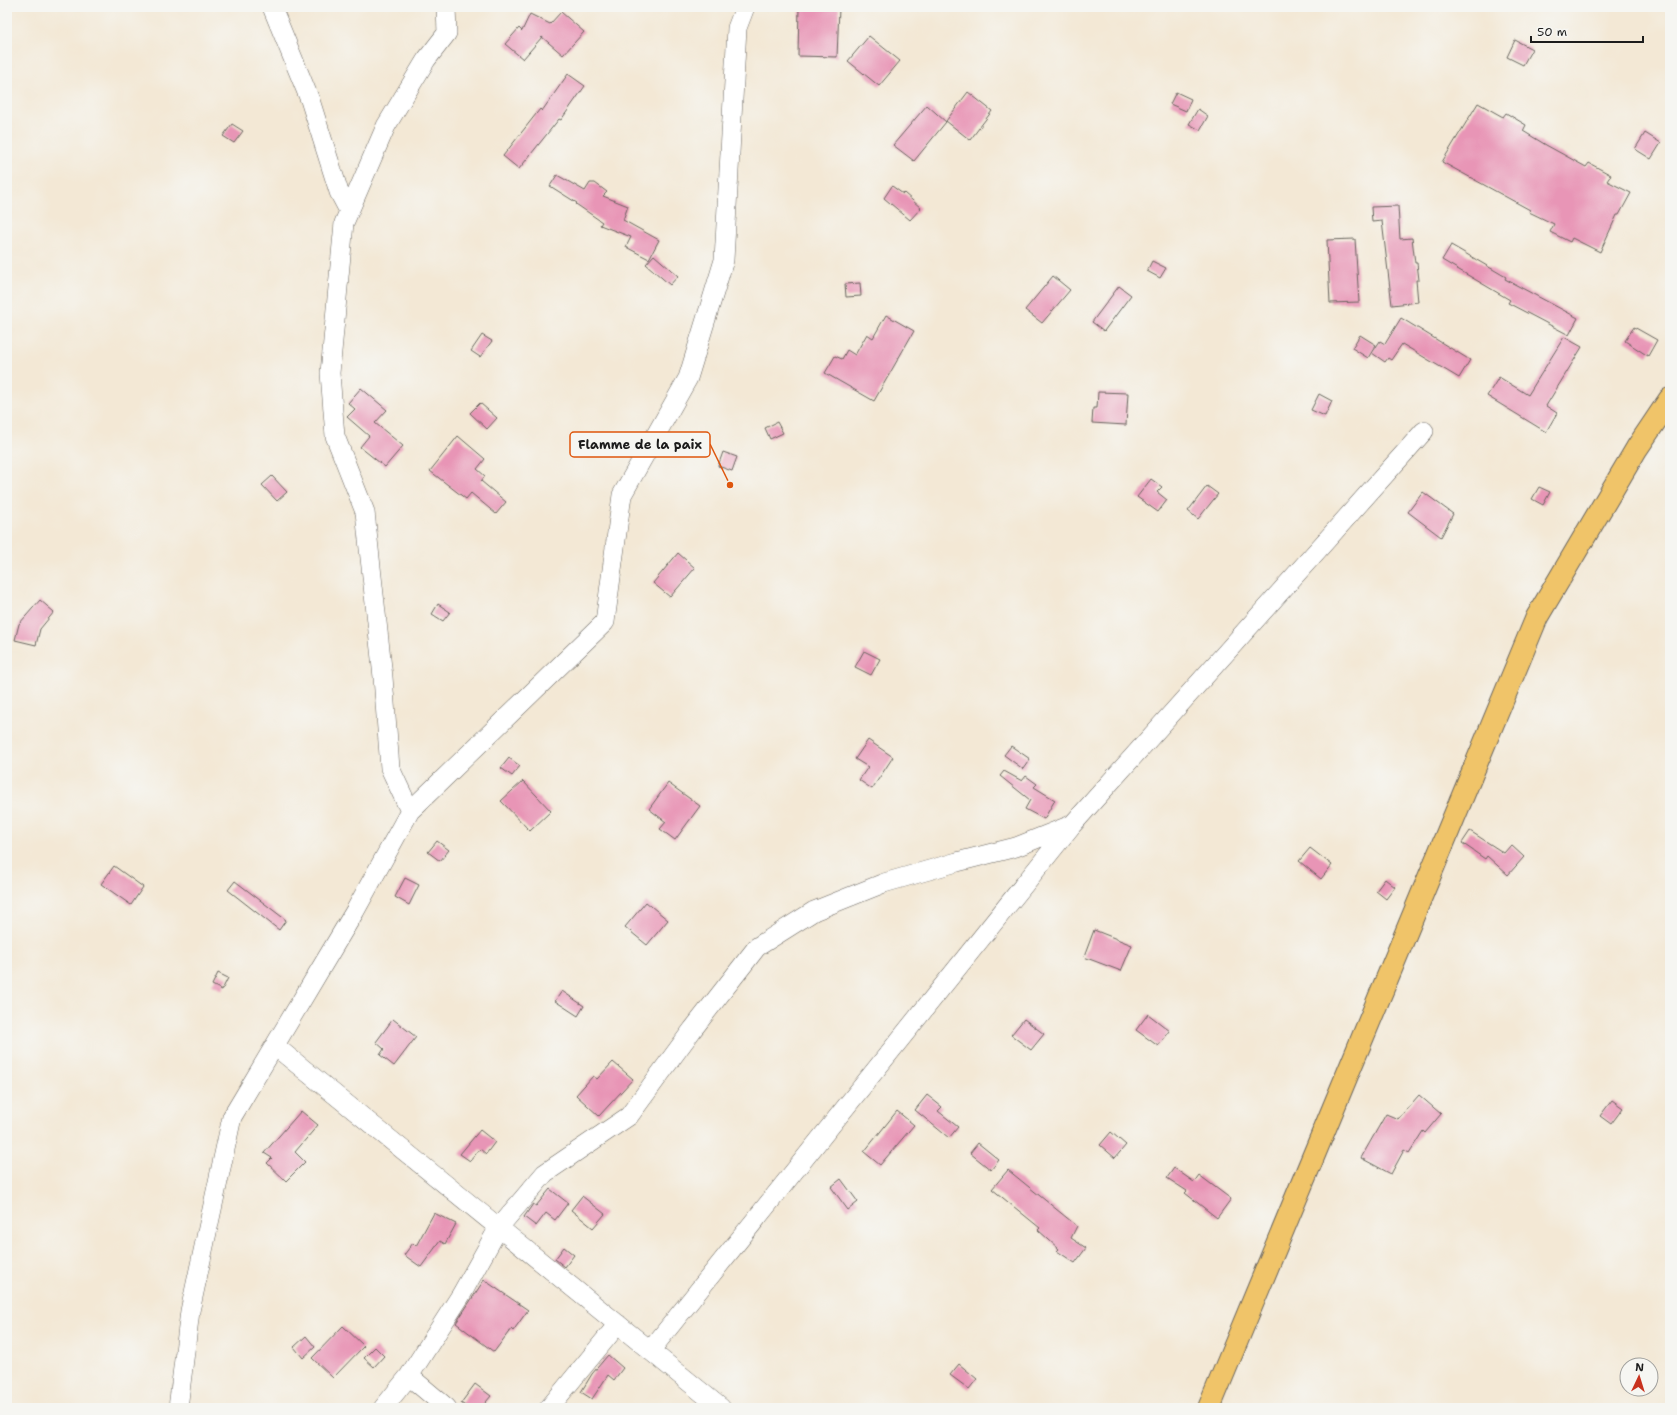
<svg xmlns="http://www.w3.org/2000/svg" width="1677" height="1415" viewBox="0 0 1677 1415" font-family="'Shantell Sans',sans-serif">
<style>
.building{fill:#e895b6}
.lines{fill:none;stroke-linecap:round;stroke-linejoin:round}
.minor-casing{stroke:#67635d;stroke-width:20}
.major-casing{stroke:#67635d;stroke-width:24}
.minor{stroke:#fff;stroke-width:19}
.major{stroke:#f0c469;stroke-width:22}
.leader{fill:none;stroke:#de560d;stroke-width:1.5}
.callout-dot{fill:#de560d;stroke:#f6f6f2;stroke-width:1.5}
.callout{fill:#f6f6f2;stroke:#de560d;stroke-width:1.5}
.callout-label{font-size:13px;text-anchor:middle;font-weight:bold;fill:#1c1c1c}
</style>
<rect width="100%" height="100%" fill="#f6f6f2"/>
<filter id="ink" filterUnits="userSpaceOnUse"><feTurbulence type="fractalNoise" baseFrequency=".025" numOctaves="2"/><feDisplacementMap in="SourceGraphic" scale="8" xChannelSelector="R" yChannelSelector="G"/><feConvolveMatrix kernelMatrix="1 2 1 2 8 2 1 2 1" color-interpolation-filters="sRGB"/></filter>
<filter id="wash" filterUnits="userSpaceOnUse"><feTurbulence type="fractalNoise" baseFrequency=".012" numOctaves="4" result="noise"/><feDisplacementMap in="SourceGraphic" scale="16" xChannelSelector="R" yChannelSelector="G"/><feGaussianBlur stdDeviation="0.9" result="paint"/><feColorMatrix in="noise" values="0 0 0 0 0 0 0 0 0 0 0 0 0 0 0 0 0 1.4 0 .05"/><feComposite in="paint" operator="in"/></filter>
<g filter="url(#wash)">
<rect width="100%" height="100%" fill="#f3e8d5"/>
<g id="blocks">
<path class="building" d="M799 7 839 8 837 57 798 56Z
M561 12 584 32 563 55 542 37 523 59 505 44 519 28 522 31 530 14 550 24Z
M869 36 900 61 879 86 848 61Z
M1515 40 1532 49 1523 65 1507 57Z
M568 74 585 86 561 120 559 119 519 169 503 156 540 109 542 111Z
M968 92 992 111 970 140 946 121Z
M1176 92 1191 99 1186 111 1170 104Z
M1478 103 1503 117 1506 113 1526 125 1523 131 1546 145 1586 167 1589 163 1611 175 1607 181 1631 193 1619 215H1617L1600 252 1572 238 1570 242 1550 232 1554 224 1529 212 1530 210 1442 162Z
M927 105 946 122 914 161 893 145Z
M1198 109 1208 116 1200 130 1189 124Z
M232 124 243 131 234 143 223 136Z
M1645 133 1661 143 1651 159 1635 149Z
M557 175 585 191 590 183H595L607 192 603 196 628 206 623 220 659 240 649 259 626 247 631 237 600 225 602 222 576 204 577 203 550 186Z
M892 186 903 194 904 193 921 208 910 220 884 198Z
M1398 206 1400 239 1412 238 1415 263H1417L1419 280H1416L1418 302 1392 305 1382 221 1372 222 1371 207Z
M1355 239 1359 302 1330 303 1327 240Z
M1451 245 1506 277 1505 279 1578 318 1569 335 1508 303 1510 300 1442 260Z
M654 255 678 276 670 285 646 264Z
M1152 261 1166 268 1160 278 1147 271Z
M1053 276 1070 290 1042 323 1025 310Z
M860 283 861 296 846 297 845 284Z
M1119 286 1131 295 1104 331 1092 322Z
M886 315 914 331 874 401 825 373 835 356 842 359 847 350 855 355 867 334 873 338Z
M1401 318 1470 360 1459 378 1402 344 1391 360 1388 358 1385 362 1372 353 1380 341 1385 344Z
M1634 327 1657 340 1648 356 1625 341Z
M482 335 492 341 480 357 471 351Z
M1360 335 1376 345 1368 358 1352 348Z
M1564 337 1582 347 1546 406 1557 413 1546 432 1487 396 1499 377 1528 395Z
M361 388 387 410 375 423 403 446 385 467 360 447 369 436 347 417 355 409 348 403Z
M1098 392 1128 393 1126 425 1092 423 1093 408H1097Z
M1319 394 1332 401 1325 416 1311 410Z
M480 403 497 418 487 429 470 413Z
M777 422 783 433 770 439 765 428Z
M458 436 485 459 477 469 485 476 481 481 506 502 496 514 471 493 466 499 430 471Z
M723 452 737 457 732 471 718 466Z
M272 476 287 492 277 501 262 485Z
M1151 479 1162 487 1157 492 1167 500 1158 512 1137 497Z
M1207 486 1218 494 1198 519 1188 511Z
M1539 487 1550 492 1543 505 1532 499Z
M1423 492 1453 514 1441 537 1408 512Z
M678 553 695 568 670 597 653 583Z
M40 600 54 612 40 629 36 645 15 640 19 624Z
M438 604 450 612 443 621 432 614Z
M864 651 880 659 871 675 855 667Z
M868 740 893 757 872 789 859 780 868 767 855 759Z
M1011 746 1030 759 1023 769 1004 755Z
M509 758 520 766 512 776 501 768Z
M1004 771 1022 781 1026 776 1037 784 1034 787 1055 800 1044 819 1025 809 1030 800 1000 776Z
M523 781 551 811 530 831 501 801Z
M668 783 700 806 675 840 660 829 666 822 649 809Z
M1470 831 1504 853 1511 845 1524 857 1508 875 1487 856 1485 859 1462 843Z
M437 841 449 850 440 861 428 852Z
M1310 848 1332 865 1321 879 1299 861Z
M114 866 143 887 131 905 101 884Z
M405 878 419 885 409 905 395 897Z
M1385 879 1395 887 1386 899 1376 891Z
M235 881 286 920 279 930 228 890Z
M646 902 668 920 647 945 625 927Z
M1094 930 1132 945 1121 971 1084 957Z
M218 973 228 978 222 990 212 985Z
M562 991 584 1006 578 1016 555 1001Z
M1148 1014 1170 1031 1158 1046 1136 1030Z
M393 1019 416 1037 394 1066 380 1055 384 1049 376 1042Z
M1024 1019 1044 1034 1031 1050 1011 1035Z
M613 1062 633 1079 599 1116 576 1095 593 1076 597 1079Z
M927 1095 942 1107 938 1111 958 1127 949 1138 915 1110Z
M1419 1095 1441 1114 1425 1133 1423 1131 1409 1153 1404 1150 1391 1174 1361 1158 1386 1114 1398 1119Z
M1612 1100 1623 1108 1611 1124 1600 1116Z
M301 1111 318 1125 295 1152 305 1162 286 1181 267 1163 272 1158 264 1153Z
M897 1111 914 1125 880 1165 864 1152Z
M480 1130 495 1142 486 1154 480 1149 470 1161 460 1154Z
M1111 1132 1126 1145 1115 1158 1100 1145Z
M978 1143 999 1160 991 1170 970 1153Z
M1174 1168 1194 1182 1199 1175 1231 1199 1217 1218 1185 1193 1187 1191 1167 1178Z
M1008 1170 1077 1226 1071 1238 1086 1248 1075 1263 1057 1251 1059 1249 1038 1230 1040 1228 992 1189Z
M841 1179 858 1202 848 1210 831 1187Z
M550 1189 568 1203 555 1220 546 1213 536 1226 524 1217 533 1204 536 1206Z
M582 1196 605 1214 593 1228 571 1210Z
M434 1213 456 1224 445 1244 440 1241 421 1267 404 1255 413 1243 416 1246Z
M564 1247 574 1255 565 1267 555 1259Z
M484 1280 528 1310 513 1331 511 1329 494 1352 456 1323Z
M343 1326 364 1346 333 1378 312 1358Z
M306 1336 315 1347 303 1358 294 1347Z
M375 1347 384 1356 374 1367 364 1358Z
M608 1355 623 1368 614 1380 608 1375 592 1399 581 1392 592 1374Z
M959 1364 977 1379 969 1389 950 1375Z
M475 1384 491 1396 481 1408H468L461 1403Z"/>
</g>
</g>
<g filter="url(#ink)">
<use href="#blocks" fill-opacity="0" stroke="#67635d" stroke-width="1"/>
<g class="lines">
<g class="minor-casing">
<path id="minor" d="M272 7 310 100 339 192 349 211
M410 811 390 768 383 677 365 512 335 436 330 373 344 223 386 126 426 60 447 33 446 7
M275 1046 721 1408
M650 1351 1072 825 1424 431
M409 1376 447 1408
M178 1408 190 1311 232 1117 355 911 410 811 605 622 622 495 688 378 724 260 737 28 745 7
M383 1408 409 1376 461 1295 499 1227 545 1173 629 1116 693 1029 757 947 814 911 884 883 957 862 1016 847 1071 825
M549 1408 618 1324"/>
</g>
<g class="major-casing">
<path id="major" d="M1209 1408 1537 617 1637 448 1670 399"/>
</g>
<use href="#minor" class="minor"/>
<use href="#major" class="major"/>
</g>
</g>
<path class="leader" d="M730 485L710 444"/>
<circle class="callout-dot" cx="730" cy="485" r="4"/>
<rect class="callout" x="570" y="432" width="140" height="25" rx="4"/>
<g class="callout-label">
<text x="640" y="449">Flamme de la paix</text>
</g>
<rect width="1677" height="1415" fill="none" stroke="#f6f6f2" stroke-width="24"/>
<g transform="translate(1639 1377) rotate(4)"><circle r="19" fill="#f6f6f2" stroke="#9f9f9c"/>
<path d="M0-3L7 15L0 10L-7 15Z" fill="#c8321e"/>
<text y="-6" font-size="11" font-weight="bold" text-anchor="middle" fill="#1c1c1c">N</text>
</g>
<path d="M1531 36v6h112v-6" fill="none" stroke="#1c1c1c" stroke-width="2"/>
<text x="1537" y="36" font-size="12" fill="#1c1c1c" stroke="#f6f6f2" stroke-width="3" paint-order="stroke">50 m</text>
</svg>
